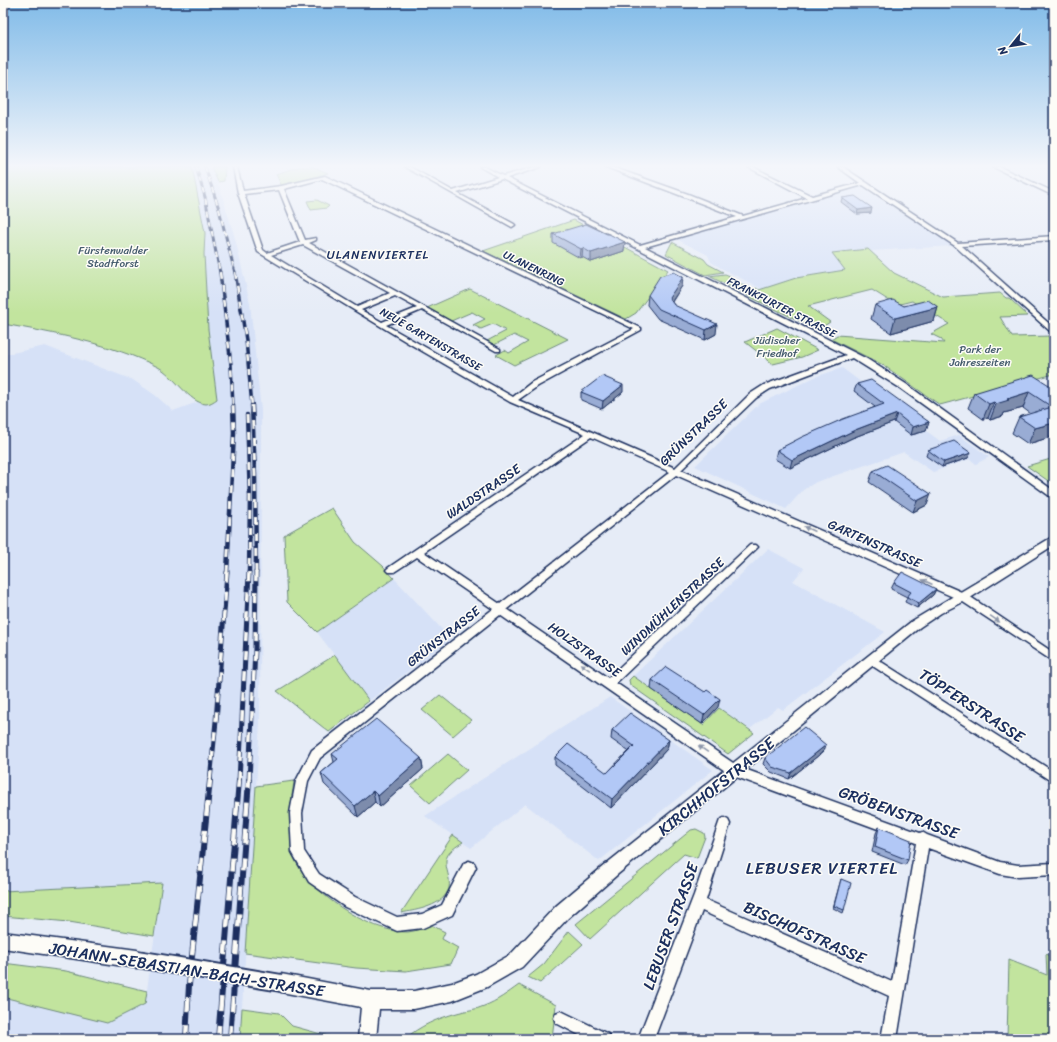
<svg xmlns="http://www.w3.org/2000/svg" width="1057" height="1042" viewBox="0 0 1057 1042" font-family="Sriracha,sans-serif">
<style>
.built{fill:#d6e1f7}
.green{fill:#c2e49e;stroke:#6e8a7e}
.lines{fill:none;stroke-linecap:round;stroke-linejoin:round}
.minor-casing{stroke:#1b2f5e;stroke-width:3}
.tertiary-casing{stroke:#1b2f5e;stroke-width:3}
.minor{fill:#fdfcf7;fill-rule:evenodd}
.tertiary{fill:#fdfcf7;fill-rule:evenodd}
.rail-far4-casing{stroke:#1b2f5e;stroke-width:3}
.rail-far3-casing{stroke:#1b2f5e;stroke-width:3.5}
.rail-far2-casing{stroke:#1b2f5e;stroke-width:4.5}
.rail-far1-casing{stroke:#1b2f5e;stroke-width:5}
.rail-casing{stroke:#1b2f5e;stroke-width:6}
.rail-far4{stroke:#fdfcf7;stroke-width:2;stroke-dasharray:5.5;stroke-linecap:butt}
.rail-far3{stroke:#fdfcf7;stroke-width:2.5;stroke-dasharray:7;stroke-linecap:butt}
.rail-far2{stroke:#fdfcf7;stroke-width:3;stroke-dasharray:8;stroke-linecap:butt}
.rail-far1{stroke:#fdfcf7;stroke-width:3.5;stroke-dasharray:10;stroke-linecap:butt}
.rail{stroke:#fdfcf7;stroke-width:4.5;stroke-dasharray:14;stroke-linecap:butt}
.tertiary-bridge-casing{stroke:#1b2f5e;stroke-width:20;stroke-linecap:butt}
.tertiary-bridge{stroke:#fdfcf7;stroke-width:16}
.wall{fill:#99acd4;stroke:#1b2f5e}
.shaded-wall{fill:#7d8cac;stroke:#1b2f5e}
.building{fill:#b2c8f6;stroke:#1b2f5e}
.oneway{fill:#8c96aa}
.labels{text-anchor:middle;stroke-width:3;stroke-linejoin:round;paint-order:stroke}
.far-park-label{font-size:11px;fill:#455c6e;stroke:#fdfcf7}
.far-street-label{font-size:11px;fill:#1b2f5e;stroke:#fdfcf7}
.far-neighbourhood-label{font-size:12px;letter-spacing:1px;fill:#1b2f5e;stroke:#fdfcf7}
.street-label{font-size:13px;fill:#1b2f5e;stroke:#fdfcf7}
.near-street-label{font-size:16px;fill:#1b2f5e;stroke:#fdfcf7}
.near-neighbourhood-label{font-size:17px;letter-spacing:1px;fill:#1b2f5e;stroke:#fdfcf7}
</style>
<rect width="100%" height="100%" fill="#e6ecf7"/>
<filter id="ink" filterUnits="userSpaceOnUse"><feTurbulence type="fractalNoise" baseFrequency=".025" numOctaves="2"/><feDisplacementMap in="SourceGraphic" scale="8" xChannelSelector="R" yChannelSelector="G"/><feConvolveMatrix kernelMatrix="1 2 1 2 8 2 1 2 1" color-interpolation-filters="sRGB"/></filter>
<g filter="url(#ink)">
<path class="built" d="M192 167H211L218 182 235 238 250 303 261 411 260 723 240 1039H3V997L107 1023 145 1004 162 884 3 891V355L45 346 133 380 155 395 173 411 198 402 208 404 217 399 208 329 204 254 205 233Z
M862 187 953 246 871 251 868 249 833 253 845 270 796 278 762 289 721 268 711 262 708 255 676 239Z
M842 368 940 441 959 435 989 457 976 464 970 459 933 472 904 452 816 482 803 490 786 509 695 466 759 404 815 377Z
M768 549 804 568 793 581 885 632 783 710 778 707 750 729 719 708 703 725 633 676Z
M394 578 451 639 369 701 317 632Z
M610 697 713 770 599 861 525 804 471 848 425 816Z"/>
<path class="green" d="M3 167H192L205 233 204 254 208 329 217 399C214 401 210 404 206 404 189 403 174 375 158 367 112 344 54 333 3 324Z
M211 167H225L224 181 218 182Z
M298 167H314L328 173 282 187 276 174Z
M317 200 329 206 327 208 311 210 307 201Z
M574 220 668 270 636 313 626 319 483 251Z
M672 242 704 259 708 264 723 272 705 275 666 254Z
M868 249 894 273 943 297 1000 293 1006 298H1009L1028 316 1000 317 1012 337 1051 336 1054 339V374L940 405 883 365 831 339 837 335 944 343 941 339 931 334 949 324 912 301 896 305 872 290 808 306 830 322 818 330 746 295 756 288 759 290 796 278 845 270 832 253Z
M725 274 730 276 729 278 750 288 743 293 709 276Z
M470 289 568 339 514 365 496 355 505 350 509 353 528 342 514 335 494 345 487 341 506 331 493 324 481 329 473 325 485 319 472 312 451 321 427 308Z
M777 328 818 350 802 357 773 364 745 342Z
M1054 458V485L1027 466Z
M332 508 355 542 383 566 394 578 317 632 287 602 284 535Z
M335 655 369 701 329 732 277 691Z
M633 676 703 725 719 708 754 733 728 754 630 685 629 680Z
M440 695 471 720 453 736 422 710Z
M448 754 467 770 430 803 411 786Z
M294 781C293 792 290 803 290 814 289 823 291 832 291 841 291 846 291 852 293 856 308 892 369 933 408 932 416 931 424 928 431 925L445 932 442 939 458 948 451 964 406 971 356 968 245 953 256 786Z
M696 829 704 833 705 837 697 858 684 854 590 939 576 924 691 830Z
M453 835 463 842C457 846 447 852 446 860 445 869 451 878 449 888 444 906 417 910 401 913Z
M162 883 154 936 69 922 3 916V891Z
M569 931 583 944 540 983 528 977 544 964Z
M1046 954 1054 957V1039H1007L1009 960 1047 975Z
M3 963 66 971 147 991 145 1004 107 1023 3 997Z
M519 985 556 1005 552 1038 553 1039H405C419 1026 439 1018 457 1013 466 1010 476 1010 484 1006 497 1001 508 993 519 985Z
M242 1008 279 1013 292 1026 332 1037 333 1039H240Z"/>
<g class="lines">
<g class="minor-casing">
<path id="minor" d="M233 167H237L243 191 281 186 325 176 641 328V330L538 386 518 400 675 468 750 394 764 385 846 355 502 179 457 193 514 224 515 225 512 227 405 167H410L453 191 498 177 480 167H485L503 176 535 167H541L507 178 640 245 737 217 606 167H612L688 194 743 216 807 198 748 167H753L812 196 860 183 838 167H843L958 243 1054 236V240L962 246 1054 328V334L1052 333 955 246 863 185 645 247 867 359 906 384 1054 491V498L1051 497 900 388 852 358 770 389 756 398 681 470 966 594 1054 653V662L960 600 676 475 507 609 608 678 750 545H756L758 547 756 549 616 683 739 767 920 833 922 832 927 835 1000 862 1018 865 1054 863V875L1018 877 1000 874 928 848 897 1039H881L889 996 702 911 654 1039H638L694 895 720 820 724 818 728 820 730 824 706 900 892 982 916 843 731 775 500 615 320 758 308 781 302 813 304 851 319 874 355 897 397 917 422 914 442 905 464 863 469 861 474 863 476 867 452 915 423 928 397 931 345 907 309 882 292 852 290 813 296 781 312 750 493 609 417 557 394 572H388L386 570 388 568 585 434 510 402 410 344 258 252 238 193ZM322 179 634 329 532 382 513 397 386 325 422 310 496 351H500V349L309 243 316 240V238L305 240 284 189ZM279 190 300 242 267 253 263 250 244 194ZM303 245 390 293 357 307 271 255ZM395 296 417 308 382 322 361 310ZM591 437 670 472 500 604 424 552Z
M872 656 1054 772V783L868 663 867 660 868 657Z
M561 1011 608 1034 611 1039H587L556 1023 554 1018 556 1013Z"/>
</g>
<g class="tertiary-casing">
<path id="tertiary" d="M993 167H1000L1054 192V196Z
M1054 536V545L967 600 941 613 920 627 618 874 568 918 522 967 487 987 452 1001 414 1009H379L376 1039H358L361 1007 281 992 275 989 272 983 275 977 281 974 371 991H414L452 983 476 974 510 955 556 906 606 864 912 621Z
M3 932 137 950 143 953 146 959 143 965 137 968 3 948Z"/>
</g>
<use href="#minor" class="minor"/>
<use href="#tertiary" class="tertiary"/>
<g class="rail-far4-casing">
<path id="rail-far4" d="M196 167 205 197 220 273
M205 167 219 209 235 273"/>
</g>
<g class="rail-far3-casing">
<path id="rail-far3" d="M220 272 231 365 233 406
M235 272 246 340 252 406"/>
</g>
<g class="rail-far2-casing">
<path id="rail-far2" d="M252 405 255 474 256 573
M247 415 250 497 249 573
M227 573 234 433 233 405"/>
</g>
<g class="rail-far1-casing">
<path id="rail-far1" d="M210 781 216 721 227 572
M239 781 249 572
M249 781 255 649 256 572"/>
</g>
<g class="rail-casing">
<path id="rail" d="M186 1039 189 985 210 780
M218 1039 239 780
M230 1039 249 780"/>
</g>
<use href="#rail-far4" class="rail-far4"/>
<use href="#rail-far3" class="rail-far3"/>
<use href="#rail-far2" class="rail-far2"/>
<use href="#rail-far1" class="rail-far1"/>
<use href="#rail" class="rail"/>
<g class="tertiary-bridge-casing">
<path id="tertiary-bridge" d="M137 959 281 983"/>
</g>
<use href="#tertiary-bridge" class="tertiary-bridge"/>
</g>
<path class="wall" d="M842 198 871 213 857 214 841 202Z
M553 234 624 251 591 262 582 257 580 258 553 243Z
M683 277 682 286 672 302 674 305 716 334 705 340 658 319 647 305 648 295Z
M875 305 904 306 938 307 934 321 891 333 871 319Z
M857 384 929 422 926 431 911 435 894 422 852 438 790 468 775 459 777 450 875 407 854 391Z
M1054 388V436L1028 444 1012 433 1019 417 1031 414 1023 408 1004 413 1003 416 990 420 988 418 983 419 968 408 974 393Z
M581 392H623L602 409 581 400Z
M928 450 968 458 942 467 926 456Z
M873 471 927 505 913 512 869 482Z
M894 583 936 589 933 595 917 608 905 602 907 597 891 589Z
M652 680 705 692 718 707 702 724 651 689Z
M612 730 669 740 667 749 611 808 555 765V757L607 773 628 751 611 739Z
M824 751 789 779 771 772 763 764 765 758Z
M332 754 421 758 423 769 380 807 375 802 358 817 324 784 321 773 334 762Z
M879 827 908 860 905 865 872 852 876 833Z
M841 879 844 910 843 913 833 908Z"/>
<path class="shaded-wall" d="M872 208 871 213 857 214 858 210Z
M625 242 624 251 591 262V253Z
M583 248 582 257 580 258 581 249Z
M683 277 682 286 668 307 669 298Z
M938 307 934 321 891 333 895 318Z
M717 324 716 334 705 340 706 330Z
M623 385V392L602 409 603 401Z
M1029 392 1023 408 1004 413 1003 416 990 420 996 404 1007 399Z
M994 402 988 418 983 419 989 404Z
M897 414 894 422 852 438 790 468 792 460 855 430Z
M929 422 926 431 911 435 913 427Z
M1054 423V436L1028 444 1035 428Z
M971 453 968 458 942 467 944 462Z
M931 494 927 505 913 512 917 501Z
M936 589 933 595 917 608 919 603Z
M720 699 718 707 702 724 704 715Z
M669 740 667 749 611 808 612 799Z
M826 745 824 751 789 779 791 773Z
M421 758 423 769 380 807 378 796Z
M373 791 375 802 358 817 355 806Z"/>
<path class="building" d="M855 196 872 208 858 210 842 198Z
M586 224 607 234H609L625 242 591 253 583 248 581 249 553 234Z
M674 272 683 277 669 298 674 305 717 324 706 330 659 309 648 295 660 276Z
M893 300 904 306 928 300 938 307 895 318 875 305Z
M1033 375 1054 388V423L1035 428 1019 417 1052 407 1029 392 1007 399 1009 400 996 404 994 402 989 404 974 393Z
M602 376 623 385 603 401 581 392Z
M871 380 929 422 913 427 897 414 855 430 792 460 777 450 802 437 843 419 884 404 857 384Z
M954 441 971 453 944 462 928 450Z
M887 465 931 494 917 501 873 471Z
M902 572 936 589 919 603 907 597 911 592 894 583Z
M666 667 705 692 707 690 720 699 704 715 652 680Z
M630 713 669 740 612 799 555 757 568 744 607 773 634 746 612 730Z
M376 719 421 758 378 796 373 791 355 806 321 773 338 759 332 754Z
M804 727 826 745 791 773 772 767 765 758Z
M879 827 911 840 908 860 875 847Z
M841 879 851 883 844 910 834 906Z"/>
<defs><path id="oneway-solid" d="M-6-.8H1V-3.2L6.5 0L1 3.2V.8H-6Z"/></defs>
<g class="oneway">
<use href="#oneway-solid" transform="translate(809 529) rotate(-156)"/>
<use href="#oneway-solid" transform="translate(927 582) rotate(-156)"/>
<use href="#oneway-solid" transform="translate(995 619) rotate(34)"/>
<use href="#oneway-solid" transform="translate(585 667) rotate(-145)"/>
<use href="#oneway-solid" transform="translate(703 749) rotate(-145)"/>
</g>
</g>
<linearGradient id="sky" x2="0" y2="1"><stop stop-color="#81bbe8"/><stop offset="0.53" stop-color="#f4f6fb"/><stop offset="1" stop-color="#f4f6fb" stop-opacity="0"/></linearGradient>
<rect width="1057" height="313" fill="url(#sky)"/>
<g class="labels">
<g class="far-park-label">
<text x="113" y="254">Fürstenwalder<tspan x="113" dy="13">Stadtforst</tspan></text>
<text x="777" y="344">Jüdischer<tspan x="777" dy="13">Friedhof</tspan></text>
<text x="980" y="353">Park der<tspan x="980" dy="13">Jahreszeiten</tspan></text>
</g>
<g class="far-street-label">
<text transform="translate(534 268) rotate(26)" y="4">ULANENRING</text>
<text transform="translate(782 307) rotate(27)" y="4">FRANKFURTER STRASSE</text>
<text transform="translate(431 339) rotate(30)" y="4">NEUE GARTENSTRASSE</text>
</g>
<g class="far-neighbourhood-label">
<text x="378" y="259">ULANENVIERTEL</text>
</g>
<g class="street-label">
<text transform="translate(693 432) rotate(-44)" y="5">GRÜNSTRASSE</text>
<text transform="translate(483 491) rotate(-34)" y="5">WALDSTRASSE</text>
<text transform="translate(875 543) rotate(24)" y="5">GARTENSTRASSE</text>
<text transform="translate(672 606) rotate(-43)" y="5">WINDMÜHLENSTRASSE</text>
<text transform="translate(443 636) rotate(-38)" y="5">GRÜNSTRASSE</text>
<text transform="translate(585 649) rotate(35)" y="5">HOLZSTRASSE</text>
</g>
<g class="near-street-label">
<text transform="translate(972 705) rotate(33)" y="6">TÖPFERSTRASSE</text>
<text transform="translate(716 786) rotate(-39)" y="6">KIRCHHOFSTRASSE</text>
<text transform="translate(899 812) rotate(20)" y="6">GRÖBENSTRASSE</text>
<text transform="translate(670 926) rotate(-70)" y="6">LEBUSER STRASSE</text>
<text transform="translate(805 932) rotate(24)" y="6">BISCHOFSTRASSE</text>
<text transform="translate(187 969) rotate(9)" y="6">JOHANN-SEBASTIAN-BACH-STRASSE</text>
</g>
<g class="near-neighbourhood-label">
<text x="822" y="874">LEBUSER VIERTEL</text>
</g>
</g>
<rect width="1057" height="1042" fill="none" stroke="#fdfcf7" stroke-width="16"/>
<rect x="8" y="8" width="1041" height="1026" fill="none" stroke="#1b2f5e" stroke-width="1.5" filter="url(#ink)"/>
<g transform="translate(1011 46) rotate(240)" stroke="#fdfcf7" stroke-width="3" paint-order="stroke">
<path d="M0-3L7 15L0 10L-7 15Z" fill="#1b2f5e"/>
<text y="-6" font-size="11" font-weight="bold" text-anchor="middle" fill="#1b2f5e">N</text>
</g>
</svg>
